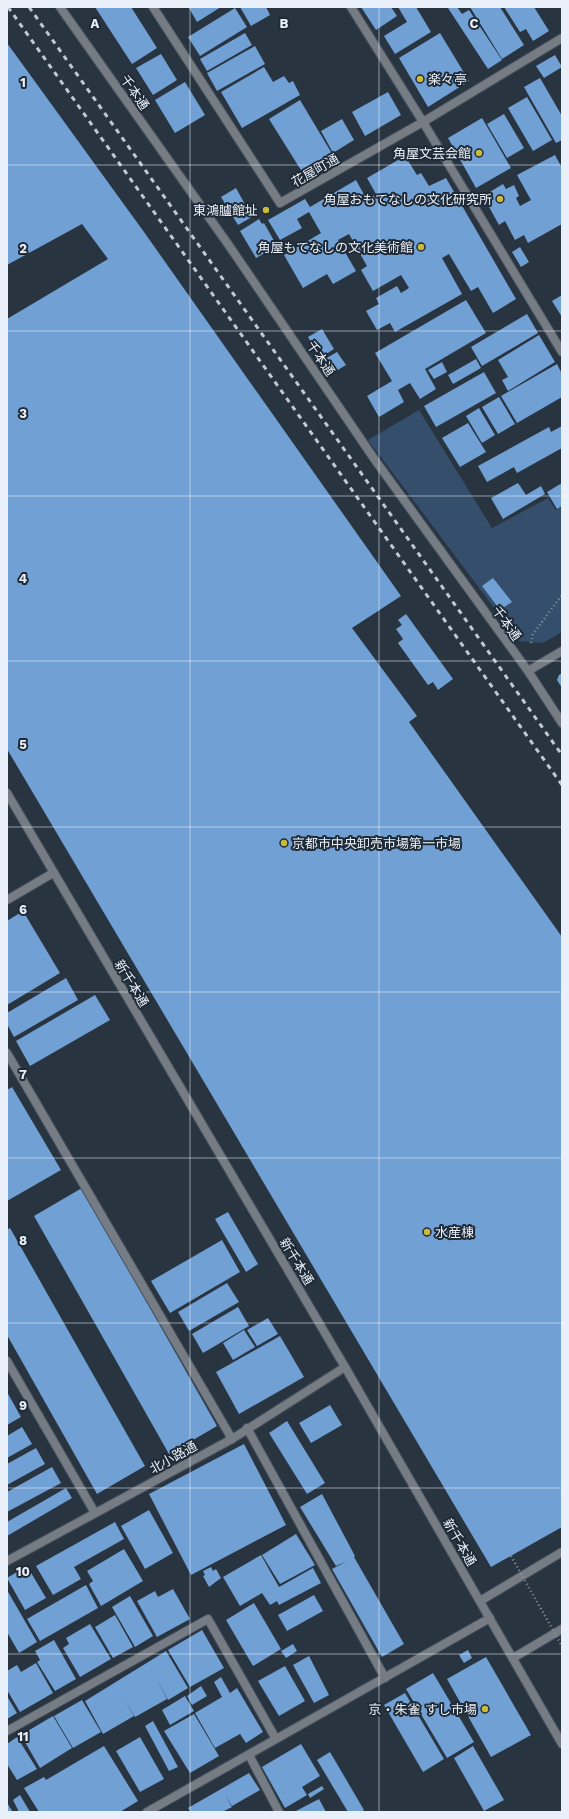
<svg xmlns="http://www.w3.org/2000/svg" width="569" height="1819" viewBox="0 0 569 1819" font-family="'Work Sans','Noto Sans JP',sans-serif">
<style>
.green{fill:#344e6b}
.building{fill:#71a0d5}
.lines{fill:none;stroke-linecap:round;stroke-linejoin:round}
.service-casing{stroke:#48525e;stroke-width:10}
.minor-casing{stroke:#48525e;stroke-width:10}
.tertiary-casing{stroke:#48525e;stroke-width:10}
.path{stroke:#89929d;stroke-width:2.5;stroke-dasharray:1 3;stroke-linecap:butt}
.service{stroke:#767c83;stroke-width:8}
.minor{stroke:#767c83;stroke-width:8}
.tertiary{stroke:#767c83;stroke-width:8}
.rail{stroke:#c0c8d1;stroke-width:3;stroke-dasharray:5 5;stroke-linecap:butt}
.path-bridge{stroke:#89929d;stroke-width:2.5;stroke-dasharray:1 3;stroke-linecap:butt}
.grid{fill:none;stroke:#e9f0f9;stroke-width:1;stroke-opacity:0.55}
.poi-dot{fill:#caba3a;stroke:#1f2a37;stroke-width:1.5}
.labels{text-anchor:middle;stroke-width:4;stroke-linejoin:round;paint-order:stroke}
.poi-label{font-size:13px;fill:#e9f0f9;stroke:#1f2a37;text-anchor:end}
.street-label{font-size:13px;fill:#e9f0f9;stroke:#1f2a37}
.grid-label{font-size:13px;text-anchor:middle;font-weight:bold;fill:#e9f0f9;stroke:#1f2a37;stroke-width:4;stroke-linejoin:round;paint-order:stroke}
</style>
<rect width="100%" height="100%" fill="#293441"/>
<path class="green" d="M419 410 492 528 548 498 556 510 562 507V632L543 643 519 641 368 440Z"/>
<path class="building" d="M95 7H131L157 48 132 64Z
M191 7H221L197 22 189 8Z
M240 7H266L270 15 251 26Z
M361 7H391L397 16 376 30Z
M398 7H416L431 32 395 54 384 36 407 22Z
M449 7H457L462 14 469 10 502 60 488 69 448 8Z
M470 7H500L524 45 502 59Z
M504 7H534L549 31 533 41 526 29 520 32Z
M235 8 247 27 200 56 188 37Z
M245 33 252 45 207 71 200 59Z
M440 33 469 81 428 107 399 58Z
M7 43 144 232 401 596 352 628 417 716 409 722 562 937V1527L491 1567 7 749V319L108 259 82 224 7 265Z
M255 46 265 64 217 91 207 73Z
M161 54 177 80 153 95 136 68Z
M555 55 562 67 544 78 536 66Z
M264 67 273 82 284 76 289 83 293 81 300 95 242 128 221 92Z
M540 78 562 116V140L556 143 524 87Z
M185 82 205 115 175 133 155 100Z
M388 92 401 115 365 136 352 112Z
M527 97 552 140 533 151 508 108Z
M300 100 334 157 304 175 269 119Z
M504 114 524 148 507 158 487 124Z
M482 118 511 168 476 188 448 138Z
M342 119 354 140 333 153 321 131Z
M555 155 562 168V224L528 243 524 235 515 240 505 221 499 225 483 196 503 184 506 189 514 185 519 196 516 198 520 206 531 200 517 175Z
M405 156 417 175 421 173 429 186 446 178 516 299 493 313 478 287 471 291 449 254 442 258 462 294 395 332 390 323 377 330 366 311 379 304 376 298 397 286 401 293 409 288 401 275 373 291 361 270 367 266 349 234 338 240 356 271 333 284 327 274 303 288 284 255 321 233 309 212 297 219 302 228 280 240 268 220 305 199 310 207 356 180 367 200 376 194 367 178Z
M236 188 252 217 238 225 221 197Z
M259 219 262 224 264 223 277 246 256 258 240 231Z
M520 247 529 262 521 267 512 252Z
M562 295V317L552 301Z
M466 300 486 333 425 369 436 389 420 399 410 383 398 390 404 402 379 417 367 396 392 381 375 353Z
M527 314 538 333 482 366 471 347Z
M322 329 334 349 320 358 308 337Z
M539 335 555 362 508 391 502 380 508 377 498 360Z
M337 352 346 365 331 374 323 360Z
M476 359 481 368 453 384 448 375Z
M442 362 447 372 434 379 428 370Z
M557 364 562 374V397L517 423 501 396Z
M484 372 496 393 436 427 424 406Z
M499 397 515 424 498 434 482 407Z
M479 408 495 435 482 443 466 416Z
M468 423 486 452 460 467 442 438Z
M562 426V448L517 473 514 467 487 482 478 466 549 427 551 432Z
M518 483 526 495 541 486 545 494 503 519 491 498Z
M562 483V506L557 509 547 492Z
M493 578 512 602 500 610 482 586Z
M406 614 453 679 438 690 433 682 428 685 398 643 403 639 396 629 402 625 398 620Z
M562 673V688L557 680 559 675Z
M23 911 60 973 7 1005V921Z
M66 978 78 1000 14 1037 7 1024V1013Z
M95 995 110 1020 30 1066 16 1041Z
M12 1087 61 1170 7 1201V1090Z
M82 1188 217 1426 169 1454 34 1216Z
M228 1212 258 1264 246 1272 215 1219Z
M10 1228 145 1466 97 1494 7 1335V1230Z
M222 1240 240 1272 170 1313 151 1281Z
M227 1283 239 1302 189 1331 178 1312Z
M238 1307 249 1326 203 1353 192 1334Z
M268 1318 278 1334 257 1346 247 1330Z
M244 1330 255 1347 233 1360 223 1343Z
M280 1336 304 1377 239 1414 216 1372Z
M7 1392 21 1417 7 1425Z
M330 1405 342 1425 311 1443 299 1423Z
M287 1421 325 1483 307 1494 269 1433Z
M22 1427 32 1444 7 1458V1436Z
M244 1444 286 1525 191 1575 149 1494Z
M36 1448 45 1464 7 1485V1464Z
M52 1467 61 1483 7 1512V1492Z
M66 1488 72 1498 7 1536V1522Z
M322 1494 355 1556 354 1557 404 1644 382 1657 332 1569 347 1561 336 1566 300 1507Z
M149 1510 173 1553 145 1569 121 1526Z
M115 1522 124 1539 74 1567 81 1579 53 1595 36 1566Z
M296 1534 315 1565 280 1584 262 1555Z
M124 1549 143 1581 101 1606 89 1584 93 1581 87 1571Z
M261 1555 279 1587 313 1568 321 1583 279 1605 277 1601 270 1605 262 1593 240 1606 223 1577Z
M27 1566 46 1598 25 1610 7 1578Z
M211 1567 213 1571 216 1569 221 1578 209 1587 203 1576 205 1575 203 1571Z
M86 1585 98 1608 40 1641 27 1619Z
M173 1589 190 1619 157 1637 137 1601 155 1591 158 1597Z
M7 1590 37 1642 19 1653 7 1632Z
M314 1595 323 1611 287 1631 278 1615Z
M130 1596 153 1636 135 1647 112 1607Z
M254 1603 281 1649 253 1666 226 1620Z
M115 1615 133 1647 113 1658 95 1627Z
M90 1624 111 1659 80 1677 63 1648 69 1644 66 1638Z
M202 1630 224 1668 190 1687 168 1650Z
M54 1640 76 1679 55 1691 37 1662 40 1660 35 1651Z
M293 1644 297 1651 286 1658 281 1651Z
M468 1650 472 1658 464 1663 459 1655Z
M166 1651 188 1688 168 1700 156 1678 167 1699 135 1717 123 1697 134 1716 103 1734 85 1701Z
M309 1656 329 1695 314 1703 293 1665Z
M486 1657 531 1735 491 1757 447 1679Z
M36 1663 53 1693 20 1712 7 1690V1671L17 1665 21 1672Z
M285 1666 305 1701 279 1716 258 1681Z
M433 1673 474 1742 447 1758 406 1689Z
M221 1677 230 1693 237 1688 263 1732 246 1743 240 1734 215 1748 195 1713 222 1697 214 1682Z
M201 1686 207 1696 192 1705 187 1696Z
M405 1693 444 1759 423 1772 384 1705Z
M7 1696 17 1713 7 1719Z
M185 1696 194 1711 170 1725 162 1710Z
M82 1700 101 1732 73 1748 54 1716Z
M194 1714 219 1756 190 1773 164 1731Z
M53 1716 72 1748 40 1768 21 1735Z
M153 1721 178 1767 169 1771 145 1726Z
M17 1737 37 1769 17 1780 7 1764V1744Z
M140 1737 164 1779 140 1792 116 1751Z
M301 1744 320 1776 302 1787 307 1795 285 1808 262 1767Z
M104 1746 138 1801 120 1812H39L24 1788 44 1777 46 1780Z
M473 1746 504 1800 484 1811 454 1758Z
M330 1752 364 1810 362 1812H348L317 1760Z
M249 1773 260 1790 232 1806 225 1795 232 1807 222 1812H191L188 1808Z
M322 1786 324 1789 310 1798 308 1794Z
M20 1795 30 1812H19L13 1800Z
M319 1799 326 1812H294Z
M7 1802 9 1806 13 1812H7Z"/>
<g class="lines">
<g class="service-casing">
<path id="service" d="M153 7 280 203
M351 7 423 122 562 352
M7 1053 232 1439
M7 1361 95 1513
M247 1428 385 1678
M480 1601 562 1552
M513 1658 562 1629
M7 1731 208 1619 276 1739
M249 1755 279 1812"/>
</g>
<g class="minor-casing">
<path id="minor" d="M60 7 230 247 375 460 528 671 562 723
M280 203 423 122 562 38
M528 671 562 651
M7 900 53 873
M7 1561 232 1439 345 1367
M147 1812 490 1618"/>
</g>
<g class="tertiary-casing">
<path id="tertiary" d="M7 793 345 1367 562 1744"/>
</g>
<path class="path" d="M531 643 533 634 562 595"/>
<use href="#service" class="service"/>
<use href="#minor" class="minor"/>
<use href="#tertiary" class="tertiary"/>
<path class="rail" d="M8 7 562 785
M29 7 562 755"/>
<path class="path-bridge" d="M511 1556 562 1646"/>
</g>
<path class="grid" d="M190 7V1812M379 7V1812M7 165H562M7 331H562M7 496H562M7 661H562M7 827H562M7 992H562M7 1158H562M7 1323H562M7 1488H562M7 1654H562"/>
<g class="poi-dot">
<circle cx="420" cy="79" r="4"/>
<circle cx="479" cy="153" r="4"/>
<circle cx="500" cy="199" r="4"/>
<circle cx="266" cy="210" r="4"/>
<circle cx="421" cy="247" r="4"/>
<circle cx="284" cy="843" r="4"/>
<circle cx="427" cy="1232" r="4"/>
<circle cx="485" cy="1709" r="4"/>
</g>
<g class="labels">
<g class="poi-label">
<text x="428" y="84" text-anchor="start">楽々亭</text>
<text x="471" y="158">角屋文芸会館</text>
<text x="492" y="204">角屋おもてなしの文化研究所</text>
<text x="258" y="215">東鴻臚館址</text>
<text x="413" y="252">角屋もてなしの文化美術館</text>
<text x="292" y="848" text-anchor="start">京都市中央卸売市場第一市場</text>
<text x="435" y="1237" text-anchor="start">水産棟</text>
<text x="477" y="1714">京・朱雀 すし市場</text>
</g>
<g class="street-label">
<text transform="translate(135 92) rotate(55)" y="5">千本通</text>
<text transform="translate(315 170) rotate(-30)" y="5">花屋町通</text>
<text transform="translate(321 358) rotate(56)" y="5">千本通</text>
<text transform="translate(507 623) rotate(54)" y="5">千本通</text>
<text transform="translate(132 983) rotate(59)" y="5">新千本通</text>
<text transform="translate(297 1261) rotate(59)" y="5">新千本通</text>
<text transform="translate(173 1457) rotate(-29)" y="5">北小路通</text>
<text transform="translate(460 1542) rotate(60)" y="5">新千本通</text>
</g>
</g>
<g class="grid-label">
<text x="95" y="28">A</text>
<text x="284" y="28">B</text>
<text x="474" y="28">C</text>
<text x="23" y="87">1</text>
<text x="23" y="253">2</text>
<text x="23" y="418">3</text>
<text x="23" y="583">4</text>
<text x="23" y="749">5</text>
<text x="23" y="914">6</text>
<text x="23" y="1079">7</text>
<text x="23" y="1245">8</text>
<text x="23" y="1410">9</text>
<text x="23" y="1576">10</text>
<text x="23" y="1741">11</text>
</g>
<rect width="569" height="1819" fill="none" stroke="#e9f0f9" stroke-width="16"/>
</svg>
